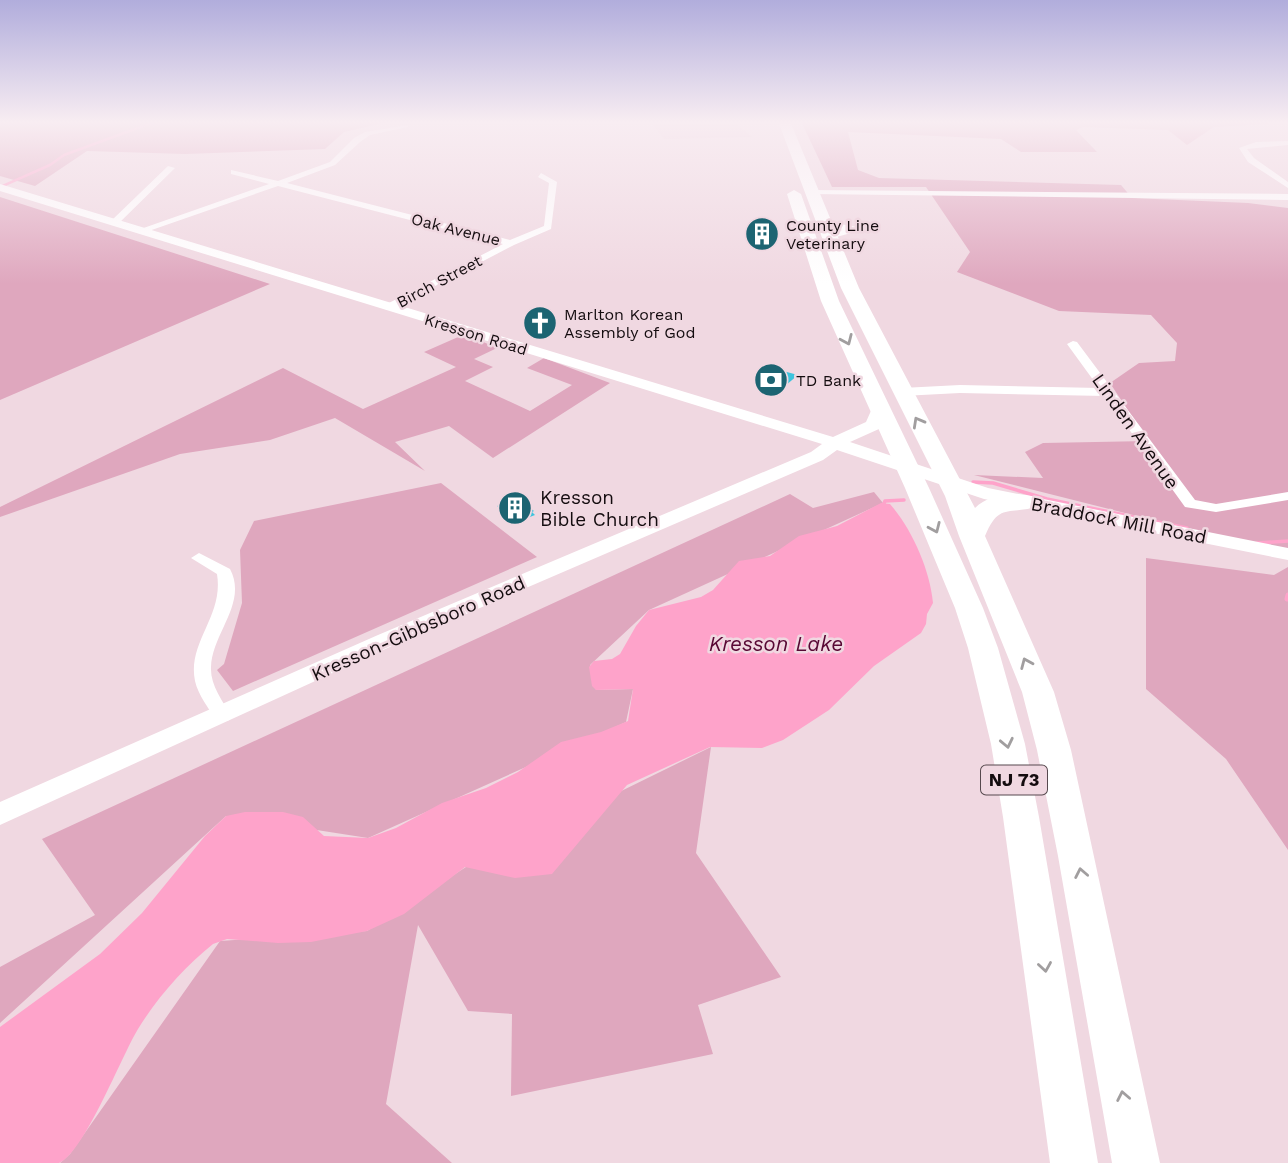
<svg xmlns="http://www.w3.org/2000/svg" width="1288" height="1163" viewBox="0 0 1288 1163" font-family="'Work Sans',sans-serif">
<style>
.built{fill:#eacad7}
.green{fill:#dfa7be}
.water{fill:#fea3ca}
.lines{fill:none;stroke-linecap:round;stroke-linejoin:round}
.stream-far2{stroke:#fea3ca;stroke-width:2.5}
.stream-far1{stroke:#fea3ca;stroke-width:3.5}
.stream{stroke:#fea3ca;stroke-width:5}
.building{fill:#3ec4dd}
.street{fill:#fff;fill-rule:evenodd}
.secondary{fill:#fff;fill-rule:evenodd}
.highway{fill:#fff;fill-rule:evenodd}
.oneway{stroke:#a19e9f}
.labels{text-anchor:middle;stroke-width:5;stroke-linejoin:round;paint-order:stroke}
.far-poi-label{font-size:16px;fill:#140c0f;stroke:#f0d8e1;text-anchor:start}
.far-street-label{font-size:16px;fill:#140c0f;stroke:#f0d8e1}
.shield{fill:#f0d8e1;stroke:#56494e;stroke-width:2}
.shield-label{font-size:18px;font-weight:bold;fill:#140c0f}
.street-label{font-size:19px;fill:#140c0f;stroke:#f0d8e1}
.poi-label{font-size:19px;fill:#140c0f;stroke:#f0d8e1;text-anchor:start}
.water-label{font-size:21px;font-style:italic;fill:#580734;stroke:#f0d8e1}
</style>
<rect width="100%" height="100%" fill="#f0d8e1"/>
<path class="built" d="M650 121H734L752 137 664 139Z"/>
<path class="green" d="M0 121H392L344 132 325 149 185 154 87 151 35 186 0 176Z
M801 121H1272L1268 124 1214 127 1187 145 1168 130 1083 127 1076 130 1097 152H1021L1001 139 848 132 858 170 879 178 1121 185 1132 198 1248 203 1288 208V554L974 475 1043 478 1025 452 1043 443 1148 441 1110 383 1139 363 1175 361 1177 343 1151 315 1059 311 957 272 970 252 926 187H832Z
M0 197 270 284 0 400Z
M465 334 497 348 474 359 493 367 465 381 530 411 572 385 527 368 544 358 610 383 493 458 449 426 395 442 425 471 335 418 270 440 180 454 0 517V507L283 368 363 409 456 367 424 352Z
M441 483 537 557 233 691 217 670 224 664 242 603 240 550 254 521Z
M874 492 883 503 649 610 590 665 596 690 633 689 626 722 368 838 226 816 0 1023V967L95 915 42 839 790 494 813 508Z
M1146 558 1274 575 1288 567V850L1226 759 1146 689Z
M711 747 696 853 781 977 698 1005 713 1054 511 1096 512 1014 468 1011 418 925 386 1104 452 1163H60L70 1154 220 941 367 931 466 867Z"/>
<path class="water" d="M881 503 890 504C912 529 930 570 933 603L927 614 926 624 921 633 874 666 829 710 783 740 762 748 710 747 627 785 552 874 515 878 465 867 404 914 367 931 311 942 278 943 227 939 213 944C185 966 157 998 138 1029 122 1055 84 1153 59 1163 48 1163 14 1163 0 1163V1027L100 954 142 913 205 836 226 816 245 812H283L303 817 324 836 368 838 396 828 442 803 486 788 518 772 561 742 601 732 628 721 633 689 596 690 592 686 589 667 594 661 612 659 620 654 636 626 649 610 701 597 713 590 739 561 770 556 799 536 837 526Z"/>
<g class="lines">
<path class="stream-far2" d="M0 187 50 165 64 155 157 121"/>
<path class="stream-far1" d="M973 482 993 483 1047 499 1187 528
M883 506 885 501 904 500
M1257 543 1288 541"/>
<path class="stream" d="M1287 599 1288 595"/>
</g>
<path class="building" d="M772 370 783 371 798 375 779 391 755 383Z
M517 498 534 511 532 512 535 515 517 522 497 506Z"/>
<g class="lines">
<path class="street" d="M408 125V127L370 135 360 142 335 165 287 183 510 240 544 226 549 183 538 177 541 173 557 182 551 229 514 245 389 310 385 309V305L503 244 278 186 143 233 135 231 269 184 231 174V170L278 181 330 162 354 138 365 132Z
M1288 141V145L1247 149 1254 158 1288 182V188L1248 162 1239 148 1256 142Z
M168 166 175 168 117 225H111V221Z
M808 190 1288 194V200L811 194H808Z
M824 221 857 227 862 230 829 239 824 236 826 234 843 230 821 226 820 224Z
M1073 341 1077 342 1195 500 1216 504 1288 492V500L1216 512 1185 507 1105 396 960 393 902 396 896 392 902 388 960 385 1099 388 1067 344Z
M199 553 230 569C248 603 212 633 211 667 210 685 222 700 231 716L228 721H216C209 708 198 695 195 681 187 642 224 616 217 574L191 558Z"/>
<path class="secondary" d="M0 184 833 437 866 422 874 404H886L888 408 879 429 850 442 988 488 1288 548V560L984 499 837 450 823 460 394 645 0 825V802L378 635 811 452 822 444 0 191Z"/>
<path class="highway" d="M778 121H790L859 288 975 508C990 493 1016 492 1036 497L1040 502 1036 507C1007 515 999 503 985 536L1054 692 1071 750 1160 1163H1112L1058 856 1037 750 1022 692 959 536 945 496 841 288Z
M794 190 801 194 839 301 929 488 983 608 998 648 1025 744 1039 817 1098 1163H1050L1003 817 991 744 968 648 955 608 905 488 821 301 787 194Z"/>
</g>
<defs><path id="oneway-chevron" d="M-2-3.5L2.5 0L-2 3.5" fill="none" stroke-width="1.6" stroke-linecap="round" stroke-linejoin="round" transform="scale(1.75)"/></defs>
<g class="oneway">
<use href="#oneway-chevron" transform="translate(847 340) rotate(66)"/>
<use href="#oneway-chevron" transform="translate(918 422) rotate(-119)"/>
<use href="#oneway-chevron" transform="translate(935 528) rotate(66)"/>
<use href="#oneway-chevron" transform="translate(1026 663) rotate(-113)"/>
<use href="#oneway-chevron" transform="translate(1007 743) rotate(78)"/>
<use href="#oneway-chevron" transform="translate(1081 873) rotate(-101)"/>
<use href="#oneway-chevron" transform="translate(1045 967) rotate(81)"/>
<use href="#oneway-chevron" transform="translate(1123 1096) rotate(-101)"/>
</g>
<linearGradient id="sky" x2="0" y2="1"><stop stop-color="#b1addc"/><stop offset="0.43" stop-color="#f8edf2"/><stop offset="1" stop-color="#f8edf2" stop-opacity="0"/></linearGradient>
<rect width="1288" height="284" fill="url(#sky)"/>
<defs>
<g id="building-disc" transform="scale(1.75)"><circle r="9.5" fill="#1c6472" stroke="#f0d8e1"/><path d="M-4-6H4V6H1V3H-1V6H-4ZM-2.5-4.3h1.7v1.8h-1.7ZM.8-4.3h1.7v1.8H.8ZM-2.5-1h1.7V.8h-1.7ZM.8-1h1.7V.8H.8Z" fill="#fff"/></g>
<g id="church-disc" transform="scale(1.75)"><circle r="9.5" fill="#1c6472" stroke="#f0d8e1"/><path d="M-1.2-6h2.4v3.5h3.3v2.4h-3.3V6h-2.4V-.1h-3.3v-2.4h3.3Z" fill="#fff"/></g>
<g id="bank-disc" transform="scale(1.75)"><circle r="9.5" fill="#1c6472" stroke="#f0d8e1"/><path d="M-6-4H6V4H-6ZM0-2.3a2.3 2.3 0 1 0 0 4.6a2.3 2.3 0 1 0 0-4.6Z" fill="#fff"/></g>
</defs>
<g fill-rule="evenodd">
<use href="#building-disc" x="762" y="234"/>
<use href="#church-disc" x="540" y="323"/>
<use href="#bank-disc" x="771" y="380"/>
<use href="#building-disc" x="515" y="508"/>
</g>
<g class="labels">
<g class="far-poi-label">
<text x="786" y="231">County Line<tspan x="786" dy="18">Veterinary</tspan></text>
<text x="564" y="320">Marlton Korean<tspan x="564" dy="18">Assembly of God</tspan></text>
<text x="796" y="386">TD Bank</text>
</g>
<g class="far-street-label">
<text transform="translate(456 229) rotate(14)" y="6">Oak Avenue</text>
<text transform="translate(439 281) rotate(-28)" y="6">Birch Street</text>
<text transform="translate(476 334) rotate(17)" y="6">Kresson Road</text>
</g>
<rect class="shield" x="981" y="765.5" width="66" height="29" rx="5"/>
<g class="shield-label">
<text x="1014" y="786">NJ 73</text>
</g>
<g class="street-label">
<text transform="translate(1136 431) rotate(55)" y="7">Linden Avenue</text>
<text transform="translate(1119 520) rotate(11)" y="7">Braddock Mill Road</text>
<text transform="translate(418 628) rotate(-24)" y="7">Kresson-Gibbsboro Road</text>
</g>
<g class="poi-label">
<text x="540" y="504">Kresson<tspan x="540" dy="22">Bible Church</tspan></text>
</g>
<g class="water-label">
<text x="776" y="651">Kresson Lake</text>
</g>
</g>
</svg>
